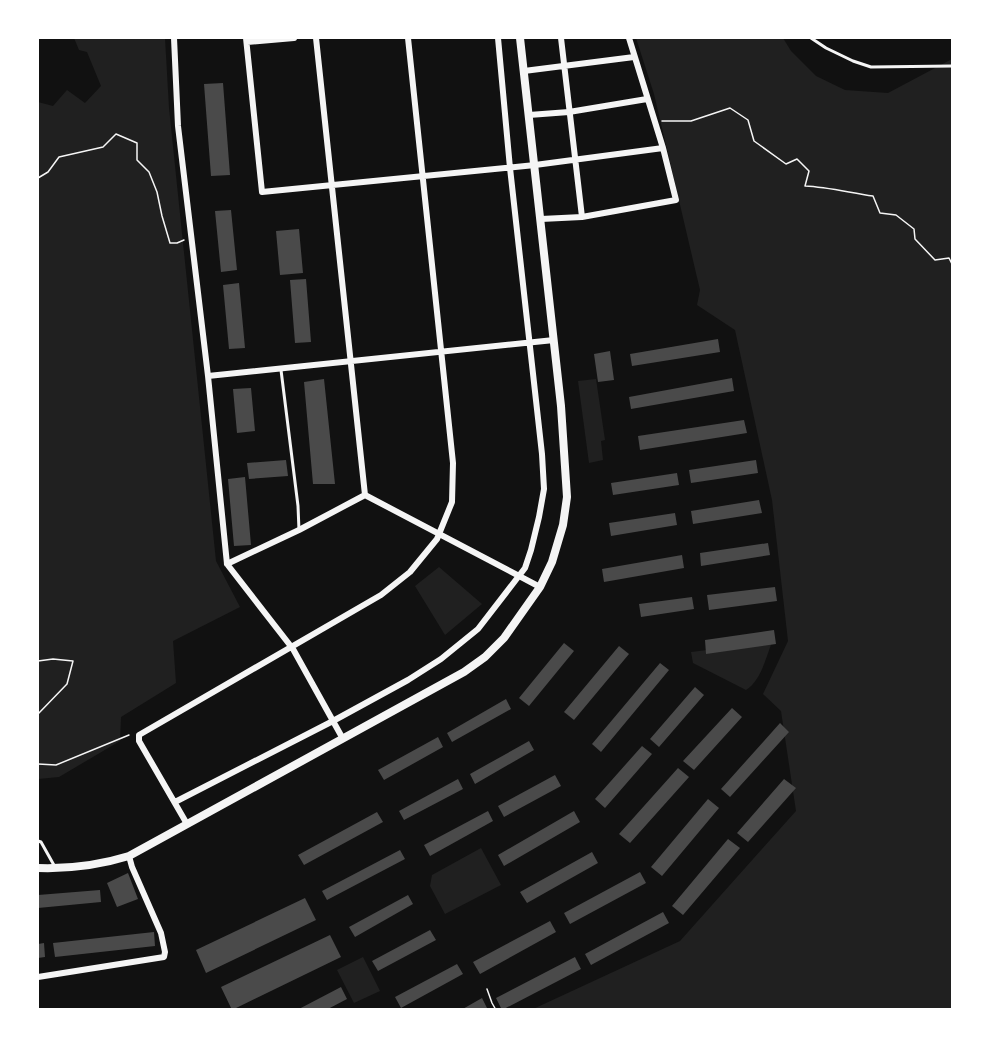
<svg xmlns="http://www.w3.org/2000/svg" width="990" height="1047" viewBox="0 0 990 1047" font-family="'Public Sans',sans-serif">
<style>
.green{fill:#202020}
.building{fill:#4a4a4a}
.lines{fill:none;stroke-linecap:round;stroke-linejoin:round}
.path{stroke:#f5f5f5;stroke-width:1.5}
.service{stroke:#f5f5f5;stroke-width:3}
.minor{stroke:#f5f5f5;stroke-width:6}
.tertiary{stroke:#f5f5f5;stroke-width:8}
</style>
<rect width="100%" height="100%" fill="#111"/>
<path class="green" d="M74 38H165L169 108 216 561 240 607 173 641 176 683 121 717 120 741 59 777 38 779V102L53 106 67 90 85 103 101 86 87 52 79 50Z
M636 38H783L791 51 816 76 845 90 888 93 952 59V1009L531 1010 680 941 796 811 781 711 763 694 788 641 772 500 735 330 697 305 700 290 654 94Z
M596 379 605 440 601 441 603 460 589 463 578 381Z
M439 567 482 604 445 635 415 586Z
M772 642C766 657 761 681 746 690L693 663 691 652Z
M481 848 501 885 445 914 430 886 432 875Z
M363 957 380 991 354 1003 337 970Z"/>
<path class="building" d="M223 83 230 175 211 176 204 84Z
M231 210 237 270 221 272 215 211Z
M299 229 303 273 280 275 276 231Z
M306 279 311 342 295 343 290 280Z
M239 283 245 348 229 349 223 285Z
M718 339 720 352 632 366 630 354Z
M610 351 614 380 598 382 594 354Z
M732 378 734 391 631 409 629 397Z
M324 379 335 484H313L304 382Z
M251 388 255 431 237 433 233 389Z
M744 420 747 433 640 450 638 436Z
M286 460 288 476 249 479 247 463Z
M756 460 758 473 691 483 689 470Z
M677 473 679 485 613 495 611 483Z
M245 477 251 545 234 546 228 479Z
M759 500 762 513 693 524 691 511Z
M675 513 677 525 611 536 609 523Z
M768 543 770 555 701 566 700 553Z
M682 555 684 568 604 582 602 569Z
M775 587 777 601 709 610 707 595Z
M692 597 694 609 641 617 639 604Z
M774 630 776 644 706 654 705 640Z
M564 643 574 651 529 706 519 698Z
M619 646 629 654 574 720 564 712Z
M660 663 669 670 601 752 592 744Z
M695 687 704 695 659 747 650 739Z
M506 699 511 709 452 742 447 733Z
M732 708 742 717 694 770 683 761Z
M780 723 789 732 730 797 721 789Z
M438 737 443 747 384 780 378 770Z
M529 741 534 750 475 784 470 774Z
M642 746 652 754 605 808 595 799Z
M678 768 689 777 630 843 619 834Z
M555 775 561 786 504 817 498 806Z
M458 779 463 789 404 820 399 811Z
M784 779 796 788 748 842 737 833Z
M708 799 719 808 662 876 651 867Z
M488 811 493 821 430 856 424 845Z
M574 811 580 822 504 866 498 855Z
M377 812 383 822 304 865 298 855Z
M728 839 740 848 683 915 672 906Z
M400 850 405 859 327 900 322 891Z
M592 852 598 863 527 903 520 892Z
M640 872 646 883 570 924 564 913Z
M128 873 138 899 117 907 107 883Z
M100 890 101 902 38 908V895Z
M408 895 413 904 355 937 349 927Z
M305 898 316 920 206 973 196 950Z
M663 912 669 923 591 965 585 954Z
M550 921 556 932 480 974 473 962Z
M430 930 436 940 378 971 372 961Z
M154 932 155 946 55 957 53 943Z
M330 935 341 957 232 1010 221 987Z
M44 943 45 957 38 958V944Z
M575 957 581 969 502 1010 496 998Z
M457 964 463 974 401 1008 395 997Z
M341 987 347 999 326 1010H297Z
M482 998 488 1010H461Z"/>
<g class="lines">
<path class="path" d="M662 121H691L730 108 748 120 754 141 786 164 797 159 809 171 805 186C828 187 851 193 873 196L880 213 896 215 914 229 915 239 935 260 949 258 952 264
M38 178 48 172 59 157 103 147 116 134 137 143V160L149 172 157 192 162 216 170 243H177L184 240
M38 661 53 659 73 661 67 684 38 714
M38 764 56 765 129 735
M487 989 492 1003 496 1010"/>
<path class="service" d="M811 38 826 48 853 61 871 67 952 66
M281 370 298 506 299 530
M38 841 41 842 55 867"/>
<path class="minor" d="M174 38 178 126 208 376 227 564
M246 38 262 192 535 165 663 148
M316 38 365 495
M561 38 582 217
M247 42 294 38
M524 71 634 57
M529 115 569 112 647 99
M541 219 582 217 676 200 663 148 629 38
M208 376 554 340
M365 495 540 587
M227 564 293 649 343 739
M227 564 299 530 365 495
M175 802 333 721 408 680 441 659 478 629 525 568 531 550 539 517 544 489 542 454 510 168 498 38
M187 824 139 741V735L381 595 410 572 437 539 452 502 453 463 408 38
M38 977 164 957 165 952 161 933 132 867 129 856"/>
<path class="tertiary" d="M38 868C68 869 100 865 129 856L464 672 485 657 504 638 540 587 552 562 563 525 567 497 561 406 520 38"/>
</g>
<rect width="990" height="1047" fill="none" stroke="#ffffff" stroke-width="78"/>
</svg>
